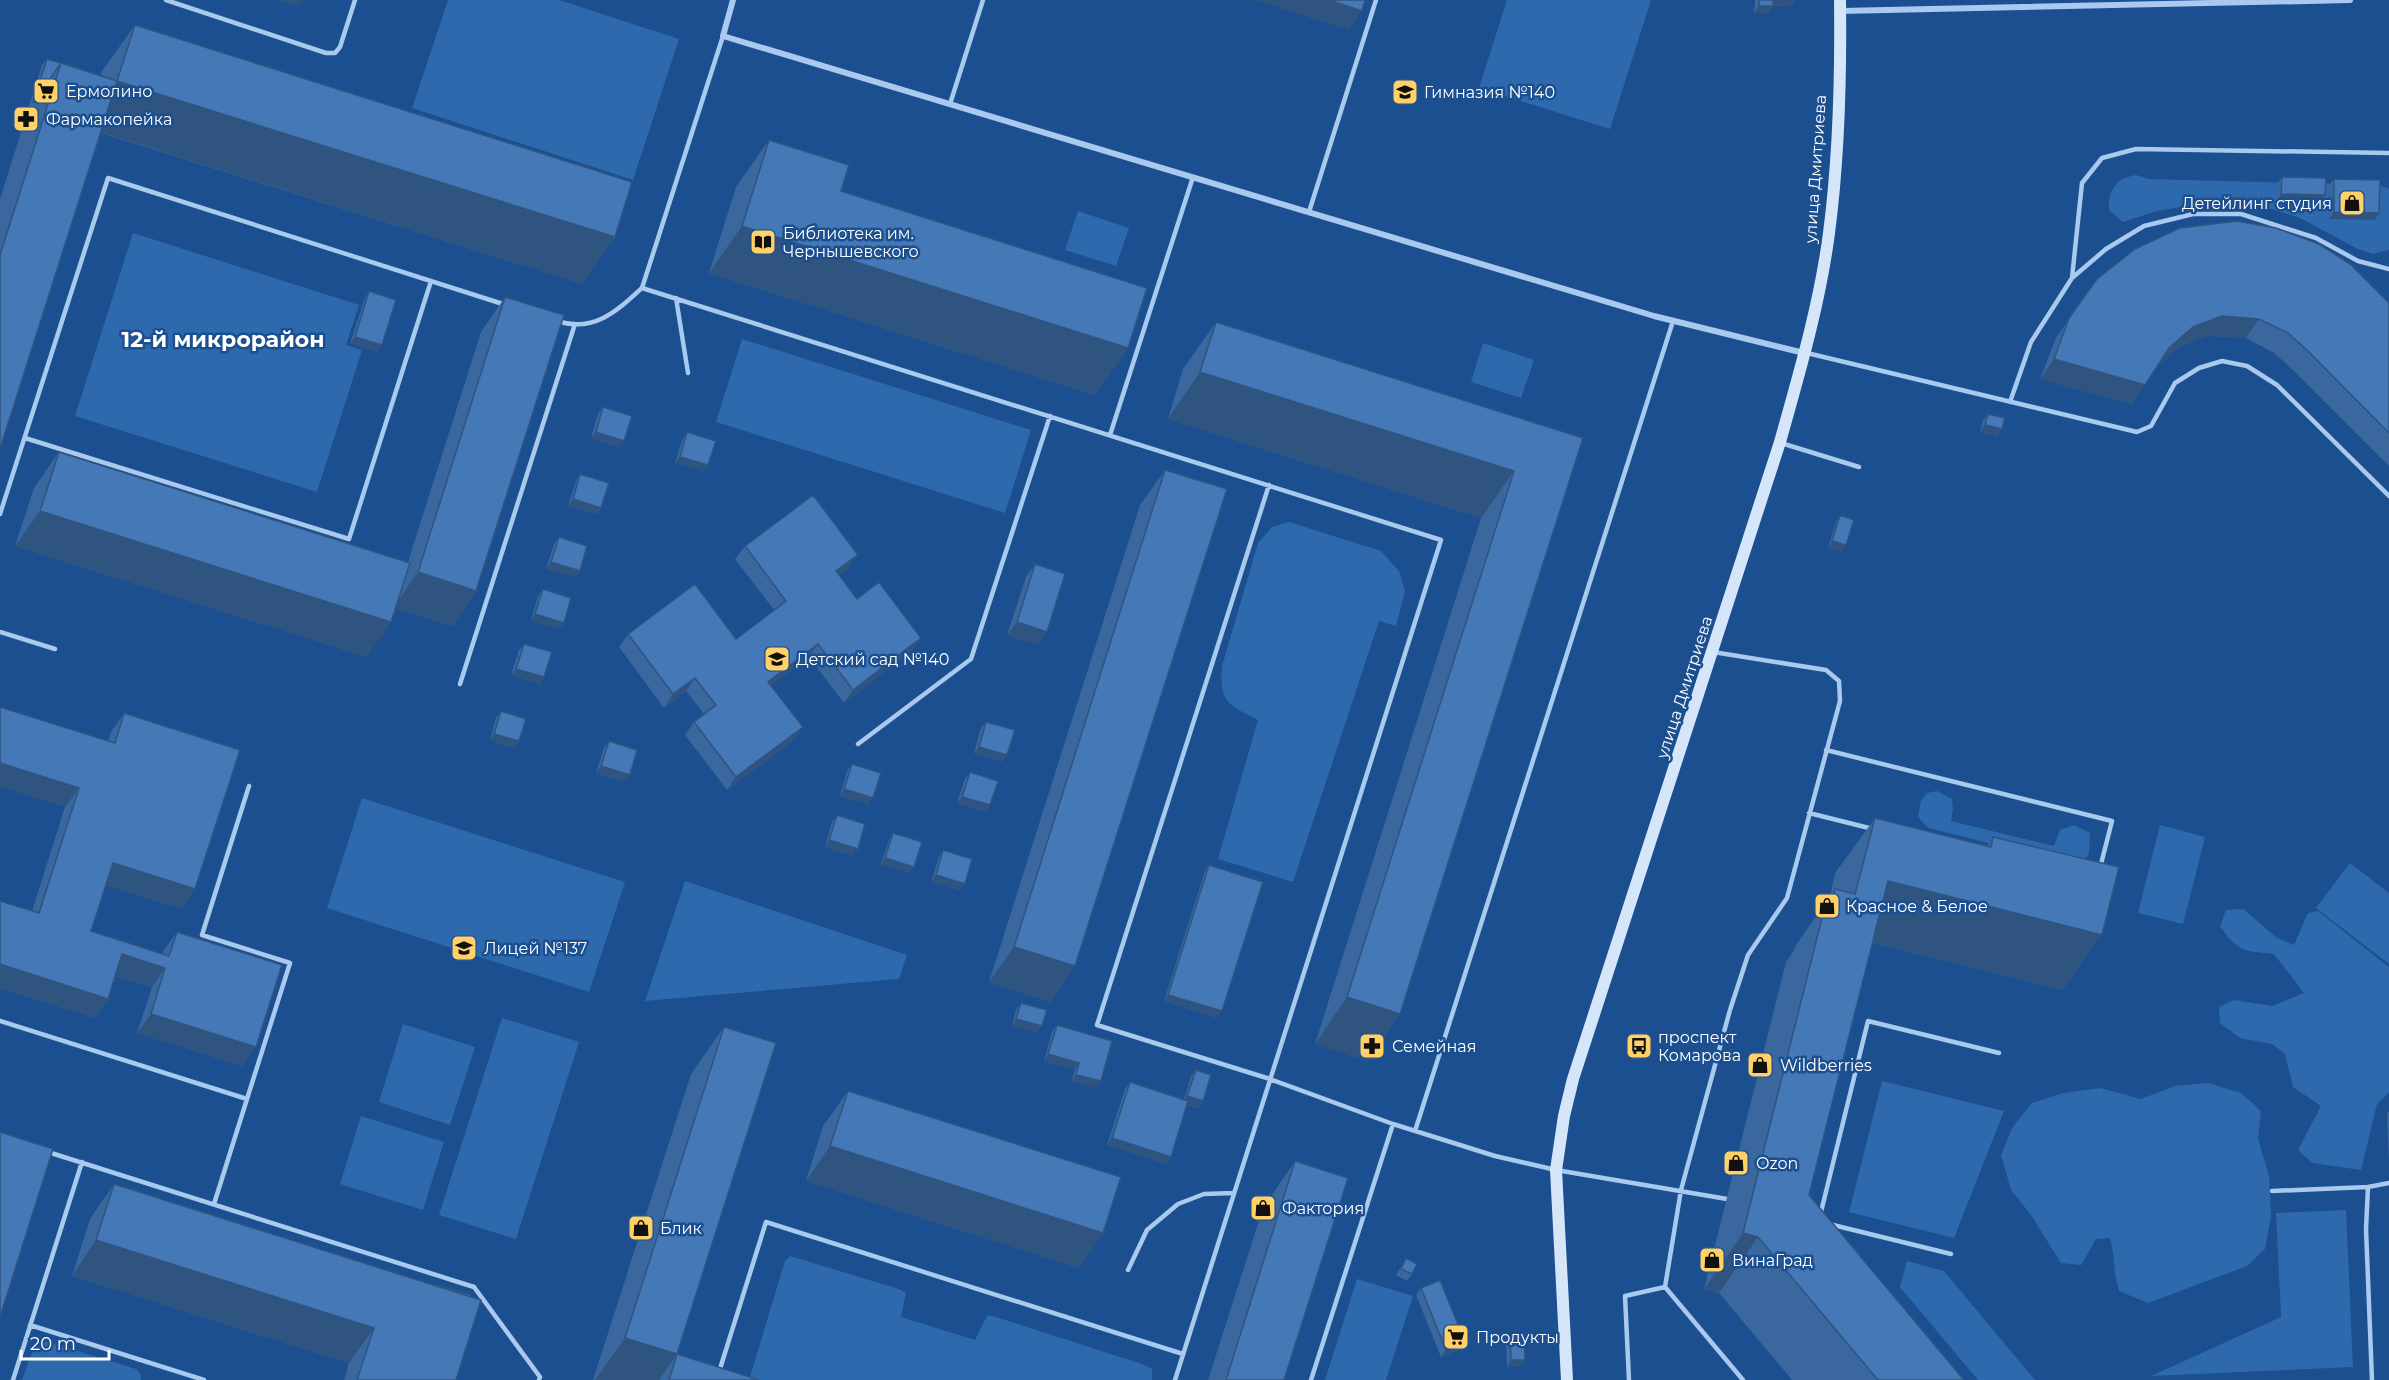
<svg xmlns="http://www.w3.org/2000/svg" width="2389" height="1380" viewBox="0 0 2389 1380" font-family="Montserrat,sans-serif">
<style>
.green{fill:#2e69ad}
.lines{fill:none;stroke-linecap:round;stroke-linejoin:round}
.service{stroke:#a9c9ee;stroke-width:4.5}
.minor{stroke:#a9c9ee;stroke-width:6}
.secondary{stroke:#d6e6fa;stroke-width:12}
.wall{fill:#3a679d}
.shaded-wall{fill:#305480}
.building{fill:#4478b7;stroke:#305480;stroke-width:1.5}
.labels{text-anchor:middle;stroke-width:5;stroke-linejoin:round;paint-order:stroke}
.poi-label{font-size:16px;fill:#fff;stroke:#1b4f8f;text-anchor:start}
.street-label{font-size:16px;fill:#fff;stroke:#1b4f8f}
.district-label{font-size:22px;font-weight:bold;fill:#fff;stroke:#1b4f8f}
</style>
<rect width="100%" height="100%" fill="#1b4f8f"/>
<path class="green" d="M448 0H559L679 39 633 180 412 108Z
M1507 0H1651L1610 129 1479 88Z
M2136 175 2148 179 2379 185 2389 189V250L2373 254 2358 249 2300 218 2259 205 2208 202 2157 211 2123 222 2109 210C2108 190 2116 178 2136 175Z
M1078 211 1129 228 1116 266 1065 250Z
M133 233 359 305 346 345 362 350 317 492 75 416Z
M742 339 1031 430 1005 513 716 422Z
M1483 343 1534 360 1521 398 1471 382Z
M1289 522 1381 551 1399 571 1405 591 1396 626 1379 621 1293 882 1218 859 1258 720C1228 705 1219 703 1222 666L1258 543 1272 527Z
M1937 791 1952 799 1953 809 1951 821 2054 846 2060 830 2074 825 2090 833 2089 854 2082 862 2072 864 1928 828 1918 817 1921 801 1927 793Z
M362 798 625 882 589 992 327 908Z
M2160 825 2205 837 2183 924 2138 913Z
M2350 863 2389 893V964L2316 908Z
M685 881 907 955 899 979 645 1001Z
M2243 909 2277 938 2294 945 2308 913 2318 911 2389 967V1093L2377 1104 2361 1170 2312 1163 2298 1150 2321 1106 2293 1087 2285 1054 2272 1044 2240 1038 2220 1023 2219 1007 2234 1000 2272 1006 2304 993 2274 954C2244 951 2238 952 2220 926L2226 910Z
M502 1018 579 1042 516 1239 439 1215Z
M403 1024 475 1047 450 1125 379 1102Z
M1882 1081 2004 1111 1954 1238 1849 1212Z
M2208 1083 2241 1093 2261 1111 2258 1139 2269 1176 2271 1217 2265 1249 2247 1266 2148 1303 2119 1291C2113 1273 2115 1256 2110 1238L2096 1239 2081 1265 2061 1263 2031 1215 2011 1190 2001 1155 2012 1128 2032 1103 2063 1093 2100 1088 2141 1099 2175 1086Z
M361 1116 444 1142 423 1210 340 1184Z
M2346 1210 2353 1367 2151 1376 2281 1317 2276 1213Z
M790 1256 899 1289 906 1293 901 1317 975 1340 987 1316H993L1142 1364 1152 1369V1380H749L785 1261Z
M1907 1261 1944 1271 2035 1380H1978L1900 1287Z
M1357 1279 1413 1296 1386 1380H1325Z
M41 1342H49L136 1369 140 1373 141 1380H22L34 1347Z"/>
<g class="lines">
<path class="service" d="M166 0 326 53H335L340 47 355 0
M950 104 983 0
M1309 212 1376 0
M2072 278 2082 183 2102 158 2136 149 2389 153
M642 288 1441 540 1175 1380
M676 298 688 373
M557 321C594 333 617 311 642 288L723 36
M1807 353 2137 432 2151 426 2175 383 2199 368 2222 361 2247 366 2277 385 2389 496
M2010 402 2031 342 2072 278 2106 249 2144 226 2193 214H2241L2316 238 2358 261 2389 269
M1110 435 1193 177
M25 438 349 539 431 281
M1781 443 1859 467
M1269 485 1097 1025 1270 1079 1393 1124 1495 1156 1556 1170 1727 1199
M0 514 108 178 506 305
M0 632 55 649
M460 684 574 327
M858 744 971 659 1050 416
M1826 750 2112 821 2100 868
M1809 813 1873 829
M0 1021 247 1099 214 1204
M247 1099 290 963 202 935 249 786
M1415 1131 1673 321
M48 1152 474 1287 540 1377 539 1380
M2272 1191 2368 1187
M1820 1216 1868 1021 1999 1053
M1829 1224 1951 1254
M1128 1270 1147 1230 1178 1204 1204 1194 1234 1193
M1665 1287 1743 1380
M30 1325 204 1380
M719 1372 766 1222 1183 1354
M13 1380 82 1162
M1311 1380 1393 1124
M1629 1380 1625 1296 1665 1287 1681 1190 1730 1010 1748 955 1787 898 1840 701 1839 681 1826 670 1713 652
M2372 1380 2366 1229 2368 1187 2389 1183"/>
<path class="minor" d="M733 0 723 36 1654 316 1804 353
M1841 11 2350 0"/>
<path class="secondary" d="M1567 1380 1556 1170 1564 1116 1573 1079 1780 442C1799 374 1820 303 1829 233 1839 157 1841 77 1840 0"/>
</g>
<path class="wall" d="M1755 0H1795L1790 7H1772L1768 13H1754Z
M135 25 615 237 582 284 101 133 0 449V199L42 65 47 59 101 75 102 71Z
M769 140 841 191 1128 348 1095 395 709 273 736 187Z
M2282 177 2321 202 2277 201V184Z
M2334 179 2379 213 2375 220 2329 219 2330 185Z
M2097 279 2389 303V466L2293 370 2274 353 2246 338 2208 336 2180 346 2158 365 2132 404 2040 379 2056 338Z
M369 291 377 352 350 343 365 298Z
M505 297 476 591 452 626 396 608 367 657 15 546 34 488 59 452 408 562 481 332Z
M1216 322 1583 438 1400 1014 1367 1061 1315 1044 1481 518 1168 419 1183 369Z
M603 407 624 441 619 447 591 438 598 414Z
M1988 414 2002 429 1997 436 1980 432 1983 420Z
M687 432 704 472 675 463 683 438Z
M1165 470 1075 966 1051 1002 989 982 1140 505Z
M580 474 601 508 597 514 568 506 576 481Z
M1840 516 1846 545 1841 552 1828 548 1836 522Z
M559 537 580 571 575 577 546 569 554 544Z
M745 546 849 568 839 575 857 599 921 638 912 651 844 703 809 657 771 685 794 740 727 790 685 735 694 722 704 714 686 691 664 708 619 647 628 634 736 639 774 610 735 559Z
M1035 564 1047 632 1038 645 1007 635 1026 577Z
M543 589 564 623 559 629 531 620 538 596Z
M524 644 544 677 540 684 511 675 519 650Z
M501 711 519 741 514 748 490 740 496 718Z
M124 713 182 909 106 885 91 931 163 954V951L177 932 256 1047 242 1066 137 1033 152 987 115 976 95 1018 0 988V901L32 911 65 807 108 741 111 732Z
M986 722 1002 762 974 753 981 728Z
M609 741 625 782 596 773 604 748Z
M852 764 868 804 840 796 847 771Z
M970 772 990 805 986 812 957 803 965 779Z
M837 815 853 856 825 847 832 822Z
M1875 818 1987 846 1993 837 2063 990 1872 943 1809 1195 1964 1380H1792L1719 1293 1704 1289 1786 962 1794 950 1796 945 1830 896 1835 873Z
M893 833 910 873 881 864 889 840Z
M943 850 960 890 931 882 939 857Z
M1209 865 1217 1018 1164 1001 1205 871Z
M1021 1003 1038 1032 1012 1026 1016 1010Z
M1057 1025 1096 1088 1072 1081 1075 1069 1044 1061 1052 1032Z
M724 1027 677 1354 759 1380H593L691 1074Z
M1196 1070 1203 1101 1198 1108 1187 1105 1166 1164 1107 1145 1125 1089 1130 1082 1184 1099 1191 1076Z
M848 1091 1103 1233 1079 1268 806 1181 823 1126Z
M2389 1111V1164L2387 1114Z
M1295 1161 1284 1380H1208L1263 1208Z
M114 1184 440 1287 456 1380H344L349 1363 72 1276 90 1219Z
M1406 1258 1412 1274 1407 1281 1396 1275Z
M1421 1288 1465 1342 1461 1349 1441 1357 1416 1295Z
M1510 1338 1525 1360 1521 1366 1507 1367 1506 1344Z"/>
<path class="shaded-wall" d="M277 0H303L298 7Z
M1254 0H1329L1362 11 1349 30Z
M1773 0H1795L1790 7H1772L1768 13H1754L1759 6Z
M117 81 615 237 582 284 84 127Z
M2281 194 2325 195 2321 202 2277 201Z
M2334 212 2379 213 2375 220 2329 219Z
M742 226 1128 348 1095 395 709 273Z
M2222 316 2259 319 2246 338 2208 336 2180 346 2155 367 2169 348 2193 327Z
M355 337 382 345 377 352 350 343Z
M2054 359 2145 385 2132 404 2040 379Z
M1200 372 1514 471 1481 518 1168 419Z
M1985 425 2002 429 1997 436 1980 432Z
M596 432 624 441 619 447 591 438Z
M680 457 708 465 704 472 675 463Z
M573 499 601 508 597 514 568 506Z
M40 511 391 622 367 657 15 546Z
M1832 541 1846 545 1841 552 1828 548Z
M858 555 849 568 827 584 836 571Z
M551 562 580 571 575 577 546 569Z
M418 572 476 591 452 626 393 608Z
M535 614 564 623 559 629 531 620Z
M1017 622 1047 632 1038 645 1007 635Z
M921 638 912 651 844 703 853 690Z
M818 644 809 657 759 695 768 682Z
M516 669 544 677 540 684 511 675Z
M695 678 686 691 664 708 673 694Z
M803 727 794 740 727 790 736 777Z
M494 734 519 741 514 748 490 740Z
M979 747 1007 755 1002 762 974 753Z
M0 763 79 788 65 807 0 787Z
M601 766 630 775 625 782 596 773Z
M844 789 873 798 868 804 840 796Z
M962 797 990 805 986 812 957 803Z
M829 840 858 849 853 856 825 847Z
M885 858 914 867 910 873 881 864Z
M113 863 195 889 182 909 99 883Z
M936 875 965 884 960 890 931 882Z
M1888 881 2102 935 2063 990 1848 937Z
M1014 947 1075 966 1051 1002 989 982Z
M122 954 165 968 152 987 109 974Z
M0 964 108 999 95 1018 0 988Z
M1168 995 1222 1011 1217 1018 1164 1001Z
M1347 997 1400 1014 1367 1061 1315 1044Z
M151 1014 256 1047 242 1066 137 1033Z
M1016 1019 1042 1026 1038 1032 1012 1026Z
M1048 1054 1079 1063 1075 1069 1044 1061Z
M1076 1075 1101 1081 1096 1088 1072 1081Z
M1187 1096 1203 1101 1198 1108 1183 1103Z
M1112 1138 1171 1157 1166 1164 1107 1145Z
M830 1146 1103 1233 1079 1268 806 1181Z
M1743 1233 1758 1237 1719 1293 1704 1289Z
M96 1240 374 1328 349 1363 72 1276Z
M625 1338 677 1354 659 1380H595Z
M1465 1342 1461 1349 1441 1357 1446 1350Z
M1511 1360H1525L1521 1366 1507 1367Z"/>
<path class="building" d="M1329 0H1365L1362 11Z
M1759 0H1795H1773V6H1759Z
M135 25 632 182 615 237 117 81Z
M47 59 61 63 34 102H33Z
M61 63 117 81 0 449V255Z
M769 140 849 165 841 191 1147 288 1128 348 742 226Z
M2282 177 2326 178 2325 195 2281 194Z
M2334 179 2380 180 2379 213 2334 212Z
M2237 221 2276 228 2319 244 2350 264 2389 303V433L2307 350 2288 333 2259 319 2222 316 2193 327 2169 348 2145 385 2054 359 2069 318 2097 279 2135 249 2180 228Z
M369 291 396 300 382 345 355 337Z
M505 297 564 315 476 591 418 572Z
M1216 322 1583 438 1400 1014 1347 997 1514 471 1200 372Z
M603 407 632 416 624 441 596 432Z
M1988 414 2005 418 2002 429 1985 425Z
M687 432 716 441 708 465 680 457Z
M59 452 410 563 391 622 40 511Z
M1165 470 1227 489 1075 966 1014 947Z
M580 474 609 483 601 508 573 499Z
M813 495 858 555 836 571 857 599 879 582 921 638 853 690 818 644 768 682 803 727 736 777 694 722 716 705 695 678 673 694 628 634 695 584 736 639 786 601 745 546Z
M1840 515 1854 520 1846 545 1832 541Z
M559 537 587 546 580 571 551 562Z
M1035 564 1065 574 1047 632 1017 622Z
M543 589 571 598 564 623 535 614Z
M524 644 552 652 544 677 516 669Z
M0 707 115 743 124 713 240 750 195 889 113 863 91 931 169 956 177 932 282 965 256 1047 151 1014 165 968 122 954 108 999 0 964V901L39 913 79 788 0 763Z
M501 711 526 719 519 741 494 734Z
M986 722 1015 730 1007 755 979 747Z
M609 741 637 750 630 775 601 766Z
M852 764 881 773 873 798 844 789Z
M970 772 998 781 990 805 962 797Z
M837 815 865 824 858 849 829 840Z
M1875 818 1991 847 1993 837 2119 867 2102 935 1888 881 1809 1195 1964 1380H1878L1758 1237 1743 1233 1825 906 1830 907 1835 889 1855 894Z
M893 833 922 842 914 867 885 858Z
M943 850 972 859 965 884 936 875Z
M1209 865 1263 882 1222 1011 1168 995Z
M1021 1003 1047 1010 1042 1026 1016 1019Z
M1057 1025 1112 1041 1101 1081 1076 1075 1079 1063 1048 1054Z
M724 1027 776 1043 677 1354 759 1380H669L677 1354 625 1338Z
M1196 1070 1211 1075 1203 1101 1187 1096Z
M1130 1082 1188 1101 1171 1157 1112 1138Z
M848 1091 1121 1177 1103 1233 830 1146Z
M0 1132 53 1149 0 1317Z
M1295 1161 1348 1178 1284 1380H1226Z
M114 1184 481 1300 456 1380H357L374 1328 96 1240Z
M1406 1258 1417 1264 1412 1274 1401 1269Z
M1440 1280 1465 1342 1446 1350 1421 1288Z
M440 1286 472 1295 471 1297 440 1287Z
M1524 1337 1525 1360H1511L1510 1338Z"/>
<defs>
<g id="supermarket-square" transform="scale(1.35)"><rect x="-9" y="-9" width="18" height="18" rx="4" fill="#ffd166" stroke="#1b4f8f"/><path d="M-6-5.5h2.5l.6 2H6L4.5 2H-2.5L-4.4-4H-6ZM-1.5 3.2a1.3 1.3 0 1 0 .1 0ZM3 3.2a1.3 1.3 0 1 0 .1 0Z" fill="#111"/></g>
<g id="school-square" transform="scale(1.35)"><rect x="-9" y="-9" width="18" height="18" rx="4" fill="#ffd166" stroke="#1b4f8f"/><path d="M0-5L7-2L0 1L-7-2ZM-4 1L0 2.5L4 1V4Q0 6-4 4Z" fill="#111"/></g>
<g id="pharmacy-square" transform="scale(1.35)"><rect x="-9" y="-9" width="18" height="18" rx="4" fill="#ffd166" stroke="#1b4f8f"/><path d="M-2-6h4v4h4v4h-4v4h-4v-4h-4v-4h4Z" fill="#111"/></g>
<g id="shop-square" transform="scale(1.35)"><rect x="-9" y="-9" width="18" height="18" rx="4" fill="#ffd166" stroke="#1b4f8f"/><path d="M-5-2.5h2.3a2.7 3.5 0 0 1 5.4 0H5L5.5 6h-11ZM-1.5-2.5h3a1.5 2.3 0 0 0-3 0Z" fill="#111"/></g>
<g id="library-square" transform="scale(1.35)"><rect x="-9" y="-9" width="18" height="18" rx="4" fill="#ffd166" stroke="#1b4f8f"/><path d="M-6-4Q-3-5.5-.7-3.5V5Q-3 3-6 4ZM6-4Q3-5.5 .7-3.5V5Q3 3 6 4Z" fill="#111"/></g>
<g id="bus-square" transform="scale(1.35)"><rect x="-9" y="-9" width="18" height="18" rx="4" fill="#ffd166" stroke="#1b4f8f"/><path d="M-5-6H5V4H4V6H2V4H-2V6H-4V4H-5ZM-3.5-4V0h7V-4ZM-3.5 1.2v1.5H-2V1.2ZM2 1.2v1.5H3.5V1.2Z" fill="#111"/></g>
</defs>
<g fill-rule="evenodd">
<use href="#supermarket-square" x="46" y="91"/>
<use href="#school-square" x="1405" y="92"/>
<use href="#pharmacy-square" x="26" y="119"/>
<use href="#shop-square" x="2352" y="203"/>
<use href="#library-square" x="763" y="242"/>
<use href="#school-square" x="777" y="659"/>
<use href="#shop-square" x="1827" y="906"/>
<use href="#school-square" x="464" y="948"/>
<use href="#pharmacy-square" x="1372" y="1046"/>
<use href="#bus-square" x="1639" y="1046"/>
<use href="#shop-square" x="1760" y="1065"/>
<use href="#shop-square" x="1736" y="1163"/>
<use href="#shop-square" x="1263" y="1208"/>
<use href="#shop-square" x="641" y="1228"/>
<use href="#shop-square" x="1712" y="1260"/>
<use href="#supermarket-square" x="1456" y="1337"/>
</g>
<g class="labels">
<g class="poi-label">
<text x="66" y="97">Ермолино</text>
<text x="1424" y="98">Гимназия №140</text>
<text x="46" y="125">Фармакопейка</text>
<text x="2332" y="209" text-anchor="end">Детейлинг студия</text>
<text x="783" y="239">Библиотека им.<tspan x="783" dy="18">Чернышевского</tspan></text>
<text x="796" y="665">Детский сад №140</text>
<text x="1846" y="912">Красное &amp; Белое</text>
<text x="484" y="954">Лицей №137</text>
<text x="1658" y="1043">проспект<tspan x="1658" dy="18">Комарова</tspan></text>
<text x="1392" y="1052">Семейная</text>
<text x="1780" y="1071">Wildberries</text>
<text x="1756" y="1169">Ozon</text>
<text x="1282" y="1214">Фактория</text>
<text x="660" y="1234">Блик</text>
<text x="1732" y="1266">ВинаГрад</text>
<text x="1476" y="1343">Продукты</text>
</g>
<g class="street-label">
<text transform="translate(1815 169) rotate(-86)" y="6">улица Дмитриева</text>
<text transform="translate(1684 687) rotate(-72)" y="6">улица Дмитриева</text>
</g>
<g class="district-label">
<text x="223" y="347">12-й микрорайон</text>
</g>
</g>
<path d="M21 1350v9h88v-9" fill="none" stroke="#ffffff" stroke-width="3"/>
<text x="30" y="1350" font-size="18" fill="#ffffff" stroke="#1b4f8f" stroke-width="4.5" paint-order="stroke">20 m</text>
</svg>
